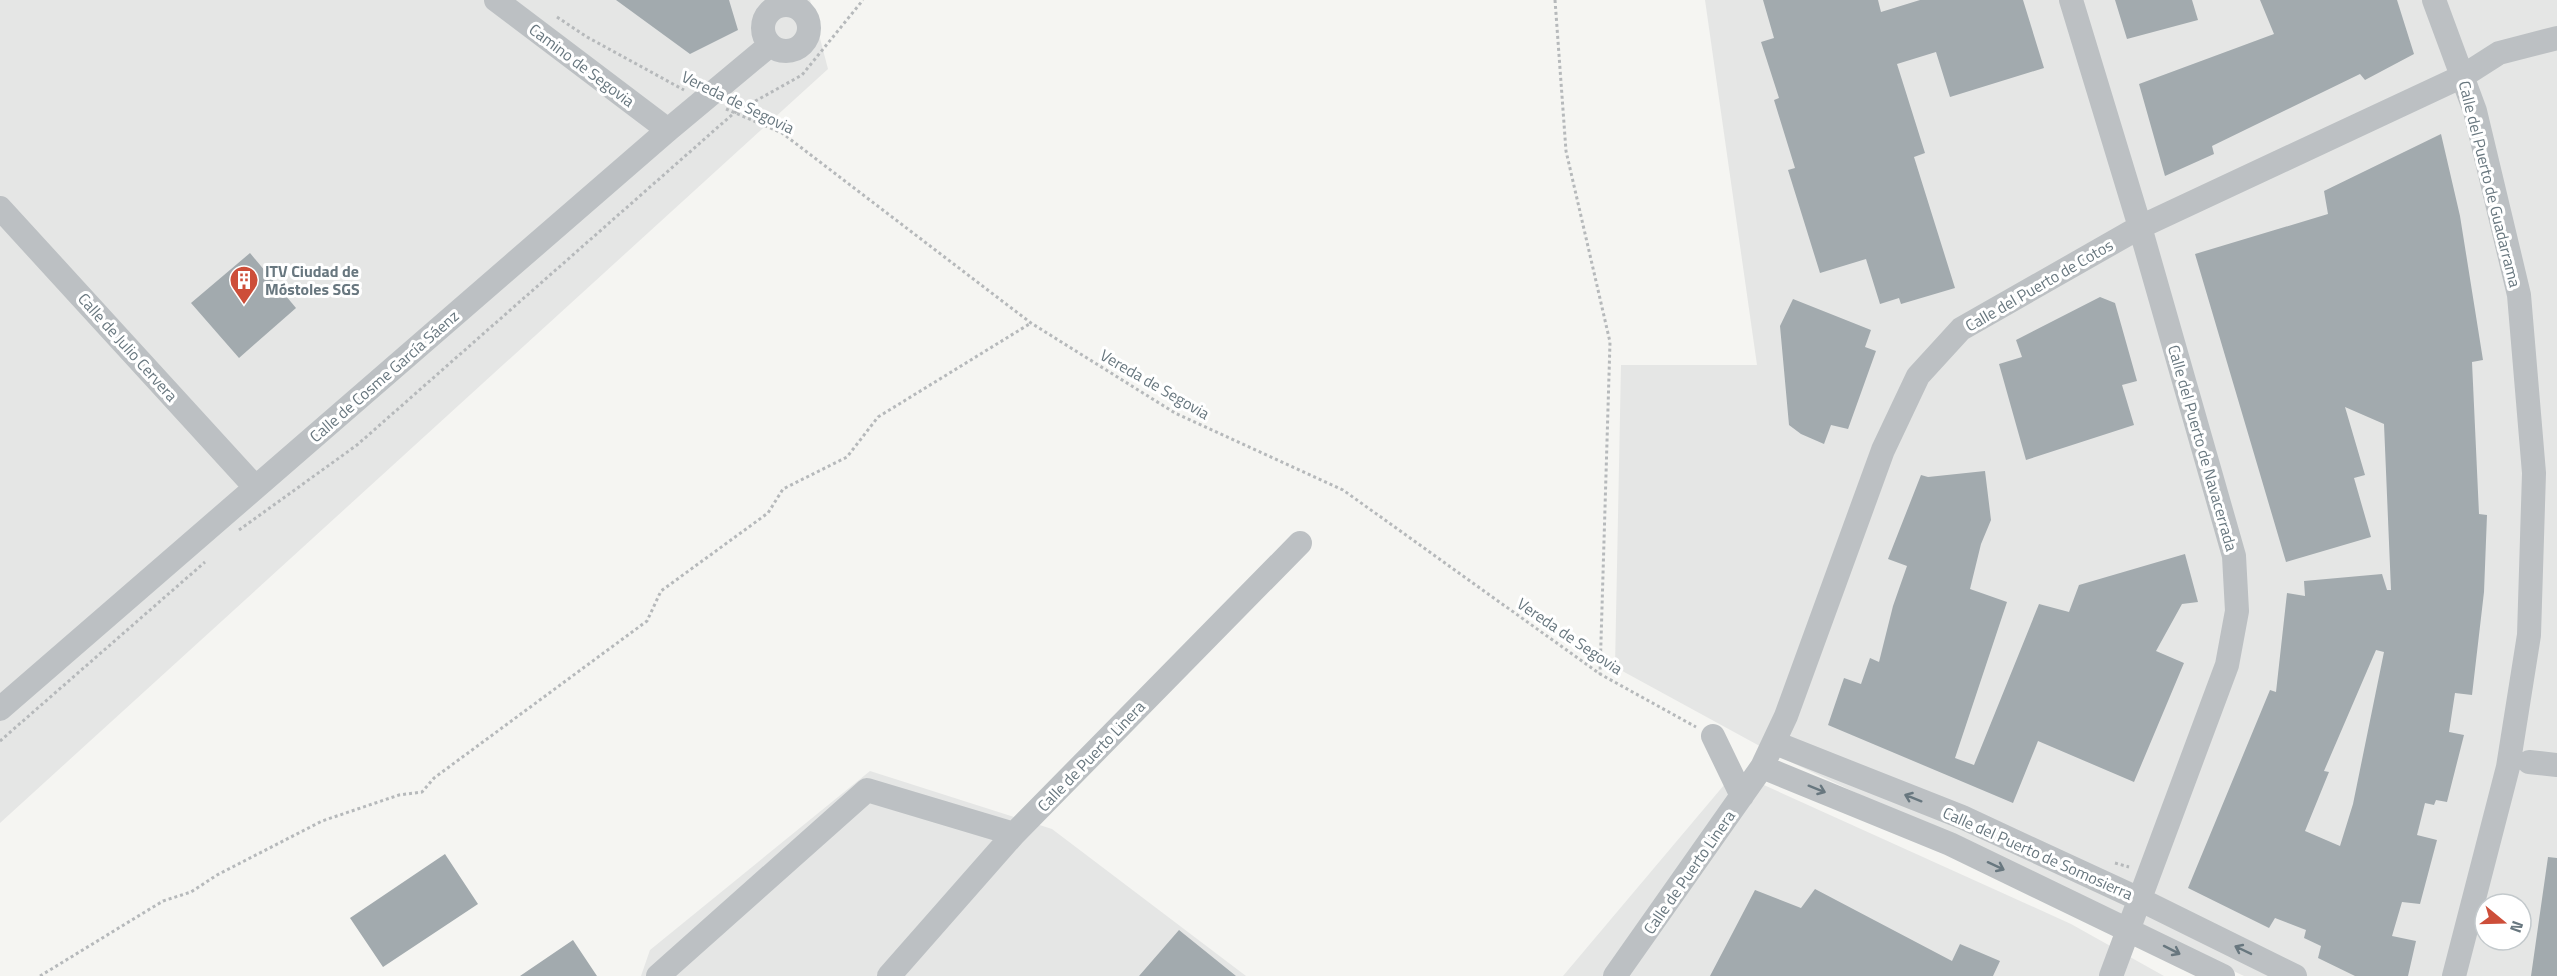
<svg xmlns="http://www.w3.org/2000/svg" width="2557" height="976" viewBox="0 0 2557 976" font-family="'Titillium Web',sans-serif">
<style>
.built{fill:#e5e6e5;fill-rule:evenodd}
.building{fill:#a2aaae;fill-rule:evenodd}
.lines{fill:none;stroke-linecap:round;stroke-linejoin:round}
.path{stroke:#b6b9bb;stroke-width:3;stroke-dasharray:3 3;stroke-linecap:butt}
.minor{stroke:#bcc0c3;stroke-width:24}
.oneway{stroke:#68777f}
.labels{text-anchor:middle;stroke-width:6;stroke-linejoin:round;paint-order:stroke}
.street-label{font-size:16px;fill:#68777f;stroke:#fff}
.poi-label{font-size:16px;font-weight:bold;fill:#68777f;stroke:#fff;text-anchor:start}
</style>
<rect width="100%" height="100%" fill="#f5f5f2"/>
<path class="built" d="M0 0H810L828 69 0 823Z
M1705 0H2557V976H2244L1778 756 1615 667 1621 365H1757ZM2485 904H2521V940H2485Z
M870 771 1052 829 1246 976H641L650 950Z
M1735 772 2071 924 2164 976H1563Z"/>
<path class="building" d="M616 0H729L738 30 690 54Z
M1763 0H1878L1881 12 1920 0H2023L2044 68 1950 97 1936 52 1897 64 1925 153 1914 157 1955 288 1901 304 1899 298 1880 304 1866 259 1820 273 1788 170 1795 168 1774 100 1779 98 1761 42 1774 38Z
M2115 0H2192L2198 20 2127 39Z
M2260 0H2397L2414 54 2365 80 2360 74 2212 146 2214 154 2165 176 2139 84 2274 34Z
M2441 134 2460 216 2483 360 2472 362 2479 514 2487 515 2484 592 2472 695 2455 693 2449 732 2464 735 2447 802 2436 800 2434 805 2425 803 2417 835 2437 840 2420 904 2402 902 2392 936 2416 941 2408 976H2355L2318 958 2321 946 2304 938 2306 930 2275 918 2269 928 2188 888 2270 690 2276 692 2287 593 2305 596 2304 581 2382 574 2387 590H2391L2384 424 2345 407 2365 475 2354 478 2371 537 2286 562 2195 254 2328 214 2324 191ZM2376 650 2384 652 2353 804 2340 846 2305 831 2329 772 2324 771Z
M250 253 296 308 239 358 191 303Z
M2100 297 2115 303 2137 381 2122 385 2134 425 2026 460 1999 364 2022 357 2016 340Z
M1793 299 1871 330 1865 347 1876 351 1848 429 1831 425 1824 444 1801 434 1789 425 1780 326Z
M1985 471 1991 520 1981 544 1970 589 2007 602 1955 758 1974 765 2039 604 2069 612 2079 585 2185 554 2198 602 2182 604 2156 651 2184 663 2134 782 2038 741 2013 803 1828 725 1844 678 1861 684 1870 658 1879 662 1893 606 1907 566 1888 559 1921 475 1928 477Z
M445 854 478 904 383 967 350 918Z
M2548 857 2557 858V976H2531Z
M1815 889 1952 961 1960 944 2000 961 1993 976H1710L1755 890 1801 908Z
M1179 930 1236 976H1139Z
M573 940 597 976H520Z"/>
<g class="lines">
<path class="path" d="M1555 0 1566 151 1610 342 1600 674
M557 17 587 37 684 90
M726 109 782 133 1031 323 1175 413 1343 490 1600 674 1696 727
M239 530 357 445 734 113 802 75 863 0
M0 741 205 562
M2115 863 2129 867
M40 976 163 901 191 892 217 875 322 821 399 795 422 792 434 778 647 621 661 591 768 513 783 489 847 457 878 417 1031 323"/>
<path class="minor" d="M496 0 668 130
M2071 0 2140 227 2234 556 2237 611 2227 665 2111 976
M2434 0 2475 111 2519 295 2534 473 2529 635 2508 767 2454 976
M763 28a23 23 0 1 1 46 0a23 23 0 1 1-46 0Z
M0 208 255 487
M0 709 668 130 770 45
M1713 736 1742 796
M1775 743 1962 817 2139 899 2295 976
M2529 762 2557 765
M1762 767 1950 844 2223 976
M658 976 867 790 1014 834
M889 976 1014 834 1300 543
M1615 976 1762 767 1786 716 1883 450 1918 376 1961 329 2140 227 2463 76 2499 53 2557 38"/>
</g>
<defs><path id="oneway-shaft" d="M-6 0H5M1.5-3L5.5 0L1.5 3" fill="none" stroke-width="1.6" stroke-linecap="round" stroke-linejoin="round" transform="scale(1.5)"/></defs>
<g class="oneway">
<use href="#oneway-shaft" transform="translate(1817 789) rotate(22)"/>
<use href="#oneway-shaft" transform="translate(1913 798) rotate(-158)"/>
<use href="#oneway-shaft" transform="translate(1996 866) rotate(25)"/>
<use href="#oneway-shaft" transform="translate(2172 950) rotate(27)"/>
<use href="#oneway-shaft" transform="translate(2243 950) rotate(-154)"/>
</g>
<defs>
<g id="building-pin" transform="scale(1.5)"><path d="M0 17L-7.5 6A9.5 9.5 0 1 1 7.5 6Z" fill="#cd4e39" stroke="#fff"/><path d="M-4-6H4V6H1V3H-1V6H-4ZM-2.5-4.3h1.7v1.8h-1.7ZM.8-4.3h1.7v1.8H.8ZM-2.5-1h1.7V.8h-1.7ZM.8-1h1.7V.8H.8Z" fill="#fff"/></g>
</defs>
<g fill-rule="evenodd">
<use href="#building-pin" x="244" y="280"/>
</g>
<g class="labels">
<g class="street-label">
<text transform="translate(582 65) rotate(37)" y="6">Camino de Segovia</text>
<text transform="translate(738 102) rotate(26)" y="6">Vereda de Segovia</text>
<text transform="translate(2490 184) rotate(76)" y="6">Calle del Puerto de Guadarrama</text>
<text transform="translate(2039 285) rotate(-30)" y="6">Calle del Puerto de Cotos</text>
<text transform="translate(128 347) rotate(48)" y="6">Calle de Julio Cervera</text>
<text transform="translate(384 376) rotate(-41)" y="6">Calle de Cosme García Sáenz</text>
<text transform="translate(1155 384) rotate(30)" y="6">Vereda de Segovia</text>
<text transform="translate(2203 448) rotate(74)" y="6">Calle del Puerto de Navacerrada</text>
<text transform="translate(1570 636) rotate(34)" y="6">Vereda de Segovia</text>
<text transform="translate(1091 756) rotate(-46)" y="6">Calle de Puerto Linera</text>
<text transform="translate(2038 853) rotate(24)" y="6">Calle del Puerto de Somosierra</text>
<text transform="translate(1689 872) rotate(-55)" y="6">Calle de Puerto Linera</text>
</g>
<g class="poi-label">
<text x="265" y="277">ITV Ciudad de<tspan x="265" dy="18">Móstoles SGS</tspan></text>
</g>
</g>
<g transform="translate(2503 922) rotate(109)"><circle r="28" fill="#ffffff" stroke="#c3c9cc" stroke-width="1.5"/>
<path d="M0-4.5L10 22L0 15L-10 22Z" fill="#cd4e39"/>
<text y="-9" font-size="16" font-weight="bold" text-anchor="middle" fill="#68777f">N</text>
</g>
</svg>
